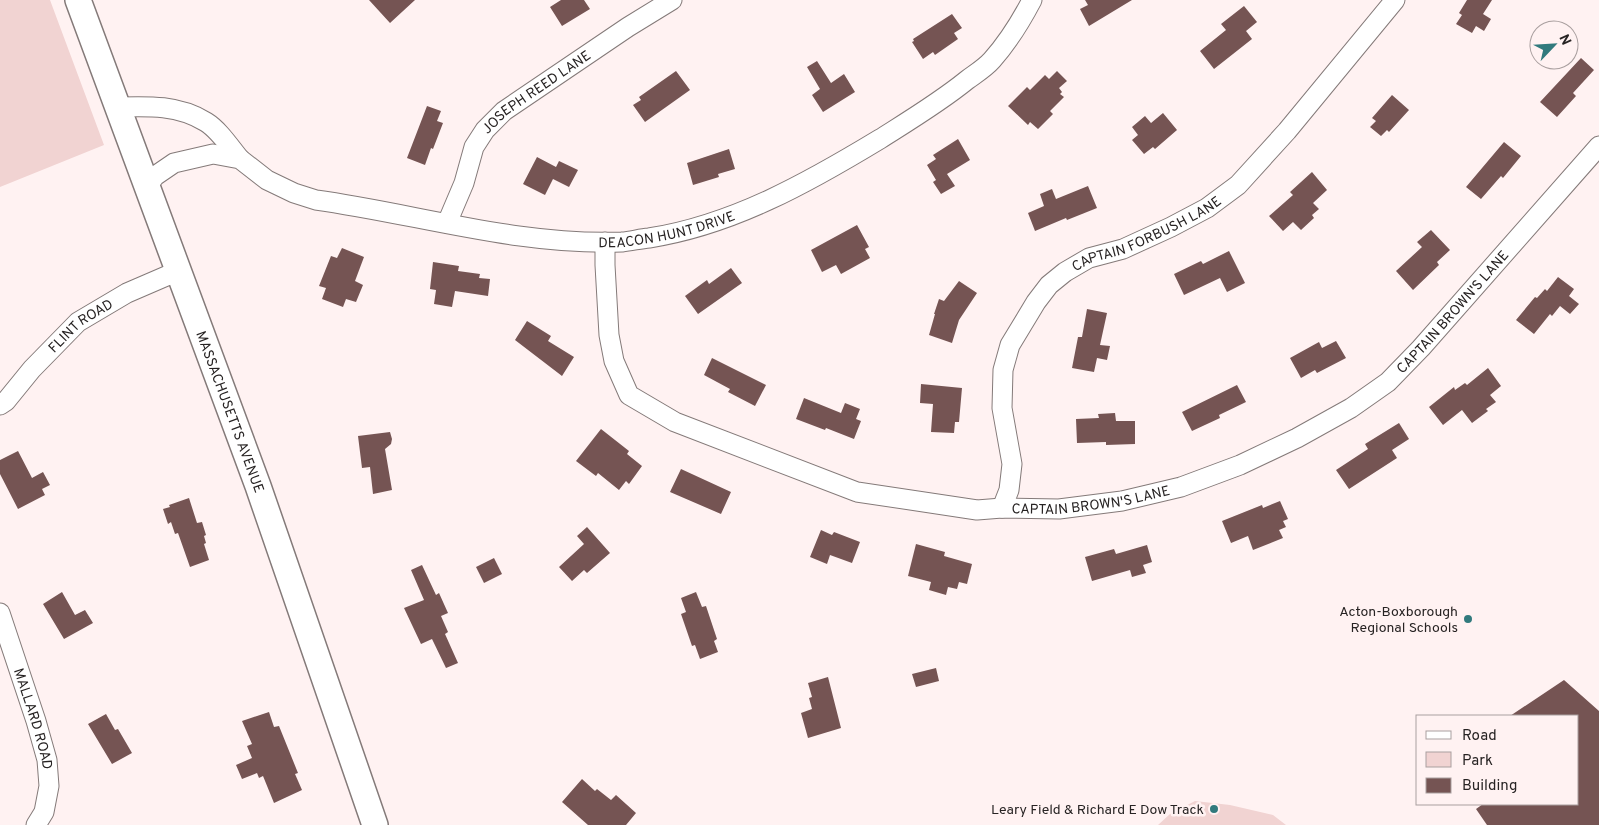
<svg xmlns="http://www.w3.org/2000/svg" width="1599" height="825" viewBox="0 0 1599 825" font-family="Overpass,sans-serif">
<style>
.green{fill:#f1d3d2}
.building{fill:#755453}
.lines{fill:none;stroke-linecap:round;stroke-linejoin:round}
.minor-casing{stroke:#847a79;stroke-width:21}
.major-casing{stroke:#847a79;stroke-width:28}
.minor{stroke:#fff;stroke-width:19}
.major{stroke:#fff;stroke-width:25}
.poi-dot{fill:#317a7d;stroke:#fff2f2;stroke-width:2}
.labels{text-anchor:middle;stroke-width:5;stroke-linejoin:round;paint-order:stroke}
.street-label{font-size:14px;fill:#272323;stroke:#fff2f2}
.poi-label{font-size:14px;fill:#272323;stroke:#fff2f2;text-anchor:end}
</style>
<rect width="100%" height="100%" fill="#fff2f2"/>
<path class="green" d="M0 0H50L104 145 0 187Z
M1195 801 1230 805 1273 815 1286 825H1158L1170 814Z"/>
<path class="building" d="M369 0H415L390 23Z
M561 0H584L590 9 562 26 550 7Z
M1085 0H1132L1089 26 1080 9 1088 5Z
M1467 0H1492L1483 14 1491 19 1484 31 1476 26 1472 33 1456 24 1462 15 1459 13Z
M1244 6 1257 22 1246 31 1252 39 1214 69 1200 51 1226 30 1221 24Z
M952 14 962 28 954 33 958 39 935 55 933 52 923 59 912 42 914 41 913 39Z
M1581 58 1594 70 1573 93 1576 96 1557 117 1540 102Z
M817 61 831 83 844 74 855 92 823 112 812 95 820 89 807 67Z
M676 71 690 90 645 122 633 105 641 100 639 97Z
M1057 71 1067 81 1059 88 1062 92 1060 94 1064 97 1050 111 1053 114 1038 129 1030 122 1028 125 1008 106 1027 87 1030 90 1045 75 1049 79Z
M1392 95 1409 110 1389 132 1387 130 1381 136 1370 127 1376 121 1372 118Z
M427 106 441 111 437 121 443 123 433 149 431 148 425 165 407 158Z
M1163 113 1177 130 1155 149 1153 147 1144 154 1132 140 1138 135 1132 127 1145 116 1151 123Z
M958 139 970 160 947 174 955 186 941 194 933 182 936 180 927 165 936 159 933 155Z
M1504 142 1521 156 1503 178 1501 176 1481 199 1466 187Z
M729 149 735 169 718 174 719 177 693 185 687 163Z
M537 157 556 167 559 161 578 170 569 187 553 179 545 195 523 184Z
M1312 172 1327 190 1313 203 1319 209 1312 215 1314 218 1301 230 1293 222 1283 231 1269 216 1293 195 1290 192Z
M1088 186 1097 208 1067 220 1066 218 1035 231 1028 213 1044 206 1040 194 1052 189 1056 199Z
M857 225 869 247 865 249 870 258 841 274 836 265 822 272 811 250Z
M1431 230 1450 250 1437 262 1439 265 1413 290 1396 271 1422 247 1417 242Z
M342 248 364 257 355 281 363 285 356 302 346 299 343 307 322 299 326 288 319 286 331 256 337 258Z
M1229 251 1245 283 1227 292 1220 278 1184 295 1174 274 1201 261 1203 264Z
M433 262 459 266 458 271 480 274 479 278 490 279 488 296 455 291 452 307 434 304 436 290 430 289Z
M731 268 742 283 698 314 685 296 707 280 709 284Z
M1558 277 1574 289 1569 296 1579 304 1570 314 1560 306 1552 316 1550 314 1534 334 1516 320 1535 297 1537 298 1545 289 1547 291Z
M959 281 977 293 959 320 952 343 929 335 935 314H934L939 299 944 301Z
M1087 309 1107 313 1100 345 1110 346 1107 360 1097 358 1094 372 1072 368 1078 337H1082Z
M527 321 551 336 548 341 574 357 562 376 515 340Z
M1336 341 1346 358 1317 373 1315 370 1301 378 1290 358 1319 342 1322 348Z
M712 358 766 385 755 406 728 392 730 389 704 375Z
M1488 368 1501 386 1490 395 1496 402 1486 409 1488 411 1472 423 1462 410 1443 425 1429 407 1454 387 1455 390 1465 383 1467 385Z
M921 384 962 388 959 422H955L954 433 931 432 933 404 920 403Z
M1237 385 1246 402 1219 415 1220 418 1192 431 1182 412Z
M804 398 841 413 845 403 860 409 856 419 861 421 854 439 826 428 825 430 796 419Z
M1115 413 1116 421H1135V444L1106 445V442L1077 443 1076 419 1099 418 1098 414Z
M1399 423 1409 439 1392 450 1397 458 1349 489 1336 470 1368 449 1365 444Z
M601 429 629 451 627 454 642 466 629 484 626 481 619 490 598 473 596 476 576 461Z
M390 432 392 439 391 444 385 449 392 490 373 494 370 467 362 468 358 436Z
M18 451 32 478 43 472 50 485 42 489 45 495 18 509 0 474V460Z
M681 469 731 492 721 514 670 492Z
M189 498 197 523 202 522 206 535 204 536 206 543 204 544 209 560 190 567 178 533 175 534 171 522 168 524 163 509 170 507 169 505Z
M1280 501 1288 519 1283 521 1286 527 1279 530 1283 538 1253 550 1248 536 1231 543 1222 521 1262 505 1263 508Z
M587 527 610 553 587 573 584 570 572 581 559 567 584 544 577 536Z
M821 530 832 535 834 532 860 542 852 563 830 555 827 564 810 557Z
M916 544 945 552 944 556 972 564 967 584 959 582 957 589 948 587 946 595 929 590 931 582 908 576Z
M1147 545 1152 562 1143 565 1146 573 1132 577 1130 570 1092 581 1085 557 1114 549 1116 554Z
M494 558 502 574 484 583 476 567Z
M422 565 436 595 439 593 448 613 441 616 448 632 445 634 458 663 446 668 432 639 421 644 404 608 424 600 411 570Z
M62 592 75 615 85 610 93 623 64 639 43 604Z
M696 592 702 607 706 606 717 639 714 641 718 652 700 659 695 645 692 646 681 614 686 612 681 598Z
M936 668 939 681 916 687 912 674Z
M828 677 841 728 808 738 801 713 812 709 809 698 812 697 808 683Z
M1564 680 1599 711V825H1487L1476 809 1483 804H1578V716H1510Z
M269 712 274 727 279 726 298 773 295 774 302 790 274 803 263 776 259 778 257 773 242 779 236 765 252 758 247 746 252 744 242 721Z
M106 714 115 730 118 729 132 753 112 764 88 724Z
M582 779 595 791 597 789 611 800 616 795 636 813 626 825H588L562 802Z"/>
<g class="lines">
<g class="minor-casing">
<g id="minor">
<path d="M118 107C149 106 179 105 206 122 219 130 230 147 240 159"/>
<path id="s1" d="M147 186 155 176 174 163 213 154 240 159 267 180 294 193 316 200C417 214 518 246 622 242 631 241 640 239 649 238 733 225 809 182 880 139 910 120 940 102 967 80 975 74 985 68 992 60 1008 42 1021 21 1032 0"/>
<path id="s2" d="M447 223 464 183 474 147 485 130 504 111 628 27 672 0"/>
<path id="s3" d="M605 242V265L609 335 614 361 629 395 675 422 857 492 977 510 1002 508 1059 509 1122 501 1181 487 1240 465 1297 438 1351 408 1388 382 1421 348 1599 146"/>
<path id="s4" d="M0 405 6 401 32 369 78 322 127 293 178 271"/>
<path id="s5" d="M1002 508 1009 490 1012 464 1002 408 1003 370 1010 345 1036 302 1049 285 1065 272 1089 258 1123 249 1171 227 1207 208 1238 185 1287 131 1395 0"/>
<path id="s6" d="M0 613 36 721 47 760 49 786 44 812 36 825"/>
</g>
</g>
<g class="major-casing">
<g id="major">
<path id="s7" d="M78 0 258 486 375 825"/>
</g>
</g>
<use href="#minor" class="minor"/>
<use href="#major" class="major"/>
</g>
<g class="poi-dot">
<circle cx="1468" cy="619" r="5"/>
<circle cx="1214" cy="809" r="5"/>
</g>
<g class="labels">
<g class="street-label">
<text dy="5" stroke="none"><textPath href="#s2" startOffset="165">JOSEPH REED LANE</textPath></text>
<text dy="5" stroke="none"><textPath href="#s1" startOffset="546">DEACON HUNT DRIVE</textPath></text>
<text dy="5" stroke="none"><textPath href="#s5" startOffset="349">CAPTAIN FORBUSH LANE</textPath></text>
<text dy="5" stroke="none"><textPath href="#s3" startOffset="1061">CAPTAIN BROWN'S LANE</textPath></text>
<text dy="5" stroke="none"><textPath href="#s4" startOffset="114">FLINT ROAD</textPath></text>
<text dy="5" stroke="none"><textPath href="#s7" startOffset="439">MASSACHUSETTS AVENUE</textPath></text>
<text dy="5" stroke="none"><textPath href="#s3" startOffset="641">CAPTAIN BROWN'S LANE</textPath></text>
<text dy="5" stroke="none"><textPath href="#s6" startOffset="111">MALLARD ROAD</textPath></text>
</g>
<g class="poi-label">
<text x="1458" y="616">Acton-Boxborough<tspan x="1458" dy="16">Regional Schools</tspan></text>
<text x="1204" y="814">Leary Field &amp; Richard E Dow Track</text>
</g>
</g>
<rect x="1416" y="715" width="162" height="90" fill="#fff2f2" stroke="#a99f9f"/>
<rect x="1426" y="731" width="25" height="8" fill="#ffffff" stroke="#a99f9f"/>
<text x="1462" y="740" font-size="15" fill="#272323">Road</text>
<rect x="1426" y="752" width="25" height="15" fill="#f1d3d2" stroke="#a99f9f"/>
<text x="1462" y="765" font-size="15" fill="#272323">Park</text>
<rect x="1426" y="778" width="25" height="15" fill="#755453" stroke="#a99f9f"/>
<text x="1462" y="790" font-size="15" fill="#272323">Building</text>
<g transform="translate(1554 45) rotate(65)"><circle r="24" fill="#fff2f2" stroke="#a99f9f"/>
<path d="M0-4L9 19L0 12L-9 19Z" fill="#317a7d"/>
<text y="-8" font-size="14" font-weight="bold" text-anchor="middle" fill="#272323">N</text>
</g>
</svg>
